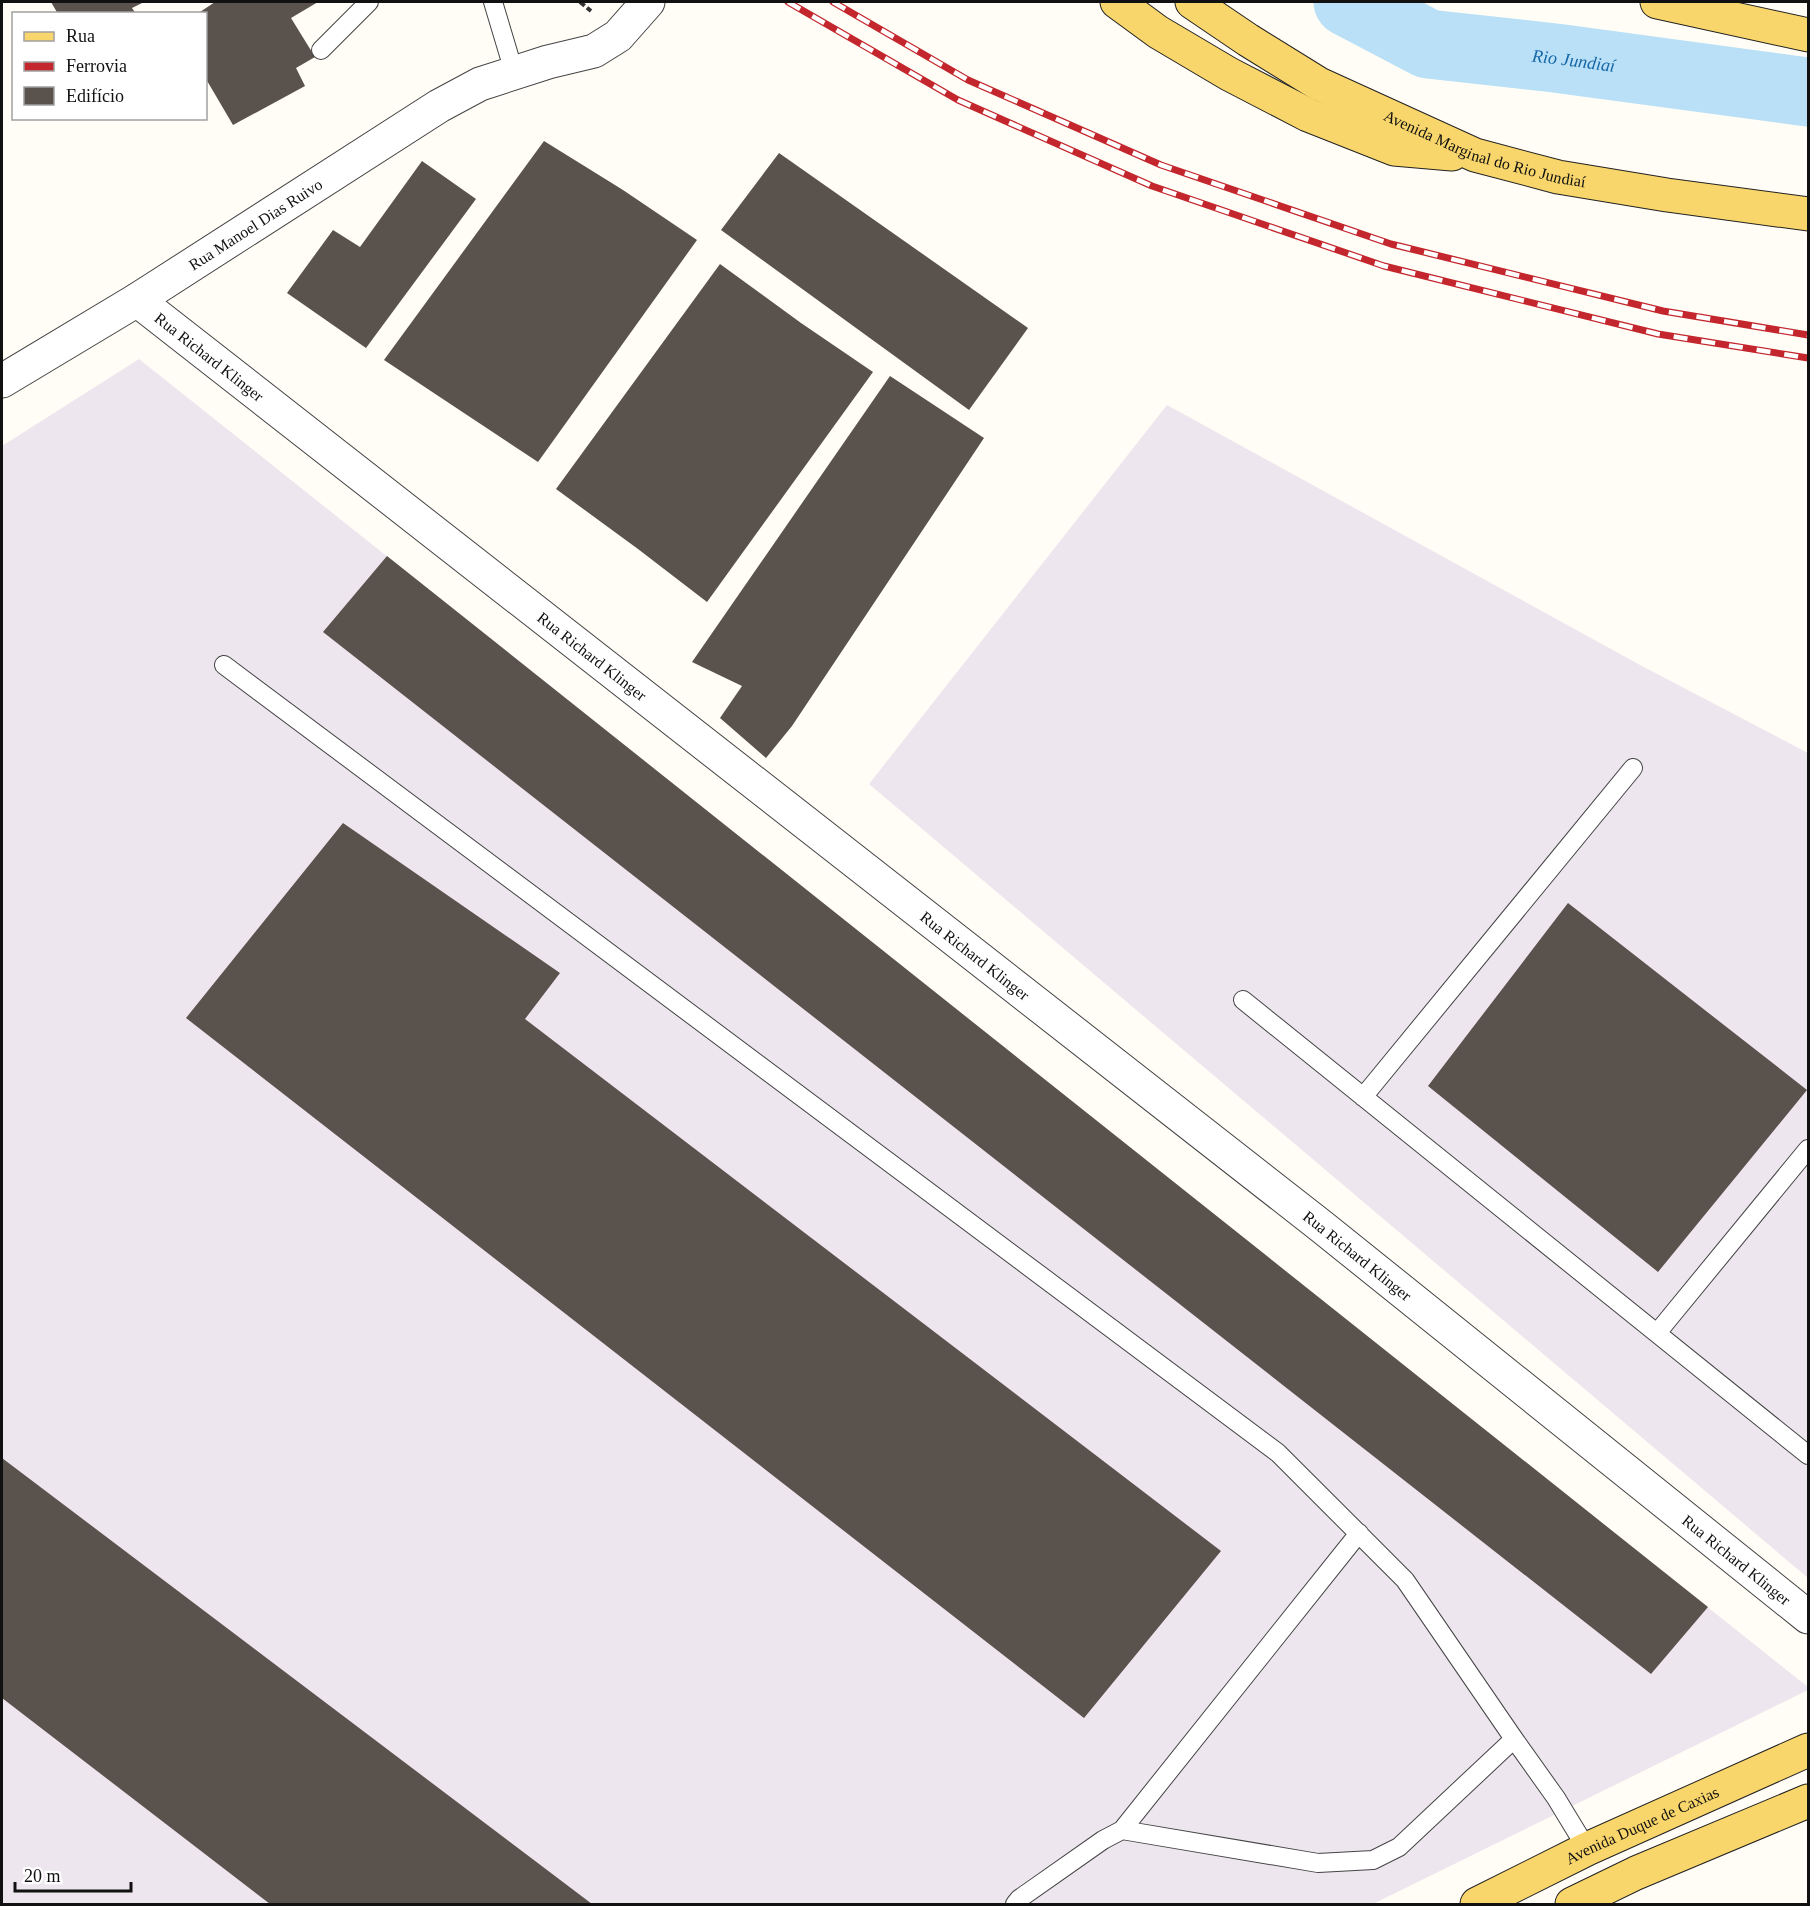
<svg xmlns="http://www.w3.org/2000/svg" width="1810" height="1906" viewBox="0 0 1810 1906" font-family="'Times New Roman',serif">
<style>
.industrial{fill:#eee6ef}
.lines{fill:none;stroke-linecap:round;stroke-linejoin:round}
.river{stroke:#b9e0f7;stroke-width:69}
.building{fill:#5a524d}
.lane-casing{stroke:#444;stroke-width:20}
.street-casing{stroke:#444;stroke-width:35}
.primary-casing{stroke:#222;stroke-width:35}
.path{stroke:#333;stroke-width:4;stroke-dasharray:6 3;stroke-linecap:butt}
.lane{stroke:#fff;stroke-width:18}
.street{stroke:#fff;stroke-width:33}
.primary{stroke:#f9d66b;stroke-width:33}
.rail-casing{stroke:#c4262e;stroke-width:7}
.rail{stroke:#fff;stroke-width:4.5;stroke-dasharray:14;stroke-linecap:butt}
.labels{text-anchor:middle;stroke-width:6;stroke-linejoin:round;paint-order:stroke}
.street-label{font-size:16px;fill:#111;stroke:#fff}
.water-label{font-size:18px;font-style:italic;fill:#1768a6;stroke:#fff}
</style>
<rect width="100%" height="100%" fill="#fffdf5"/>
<path class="industrial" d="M139 359 1808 1687V1690L1373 1904H2V446Z
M1167 405 1642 666 1808 753V1578L869 784Z"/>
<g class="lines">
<path class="river" id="s1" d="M1348 2 1428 44 1555 58 1808 92"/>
</g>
<path class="building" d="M51 2H144L132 8 136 14H58Z
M215 2H318L291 18 315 57 296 68 305 86 233 125 206 79V14H197Z
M544 141 623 190 697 240 538 462 384 360Z
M779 153 1028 328 969 410 721 230Z
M422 161 476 199 366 348 287 293 333 230 360 247Z
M720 264 801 323 873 372 707 602 638 549 556 489Z
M890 376 984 438 792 726 766 758 720 718 742 686 692 662Z
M387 556 1708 1607 1651 1674 323 632Z
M343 823 560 973 525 1019 1221 1551 1084 1718 186 1018Z
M1568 903 1807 1090 1658 1272 1428 1086Z
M2 1458 592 1904H270L2 1698Z"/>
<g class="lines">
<g class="lane-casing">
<path id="lane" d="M493 2 514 72
M321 50 369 2
M224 665 1278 1453 1405 1580 1514 1739 1556 1798 1587 1849
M1243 1000 1808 1455
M1363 1097 1633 768
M1657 1333 1808 1149
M1122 1830 1359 1533
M1015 1904 1019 1899 1103 1840 1122 1830 1318 1863 1373 1860 1399 1847 1514 1739"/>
</g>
<g class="street-casing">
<g id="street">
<path id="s2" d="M137 300 1321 1226 1808 1617"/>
<path id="s3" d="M2 381 137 300 439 106 480 84 548 62 594 51 618 36 648 2"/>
</g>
</g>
<g class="primary-casing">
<g id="primary">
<path d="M1117 2 1158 32 1229 74 1308 115 1394 149 1452 154"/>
<path id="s4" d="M1192 2 1248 40 1319 84 1475 155 1558 177 1667 195 1808 214"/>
<path d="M1657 2 1808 35"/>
<path id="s5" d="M1477 1904 1587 1849 1808 1750"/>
<path d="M1572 1904 1636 1873 1808 1801"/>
</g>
</g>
<path class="path" d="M580 2 591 11"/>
<use href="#lane" class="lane"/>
<use href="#street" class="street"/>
<use href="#primary" class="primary"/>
<g class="rail-casing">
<path id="rail" d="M788 2 958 100 1152 186 1384 266 1658 334 1808 358
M833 2 968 80 1161 165 1391 244 1663 311 1808 335"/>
</g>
<use href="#rail" class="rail"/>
</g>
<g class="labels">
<g class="street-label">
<text dy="6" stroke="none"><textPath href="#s4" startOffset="330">Avenida Marginal do Rio Jundiaí</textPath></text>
<text dy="6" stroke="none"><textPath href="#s3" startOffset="298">Rua Manoel Dias Ruivo</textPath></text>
<text dy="6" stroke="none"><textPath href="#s2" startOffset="92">Rua Richard Klinger</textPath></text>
<text dy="6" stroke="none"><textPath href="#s2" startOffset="578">Rua Richard Klinger</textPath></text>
<text dy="6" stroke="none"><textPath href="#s2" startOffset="1064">Rua Richard Klinger</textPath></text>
<text dy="6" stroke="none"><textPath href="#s2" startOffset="1550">Rua Richard Klinger</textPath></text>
<text dy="6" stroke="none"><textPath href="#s2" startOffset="2036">Rua Richard Klinger</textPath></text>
<text dy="6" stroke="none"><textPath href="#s5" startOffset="183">Avenida Duque de Caxias</textPath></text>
</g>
<g class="water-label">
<text dy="6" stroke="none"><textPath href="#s1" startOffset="237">Rio Jundiaí</textPath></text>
</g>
</g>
<rect width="1810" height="1906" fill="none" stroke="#111111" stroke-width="6"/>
<rect x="12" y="12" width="195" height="108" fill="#ffffff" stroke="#a0a0a0" stroke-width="1.5"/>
<rect x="24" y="32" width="30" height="9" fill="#f9d66b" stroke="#a0a0a0" stroke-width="1.5"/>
<text x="66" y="42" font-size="18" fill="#111111">Rua</text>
<rect x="24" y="62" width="30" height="9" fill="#c4262e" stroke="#a0a0a0" stroke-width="1.5"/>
<text x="66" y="72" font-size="18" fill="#111111">Ferrovia</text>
<rect x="24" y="87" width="30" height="18" fill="#5a524d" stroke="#a0a0a0" stroke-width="1.5"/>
<text x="66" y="102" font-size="18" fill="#111111">Edifício</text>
<path d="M15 1882v9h116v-9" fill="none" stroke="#111111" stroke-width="3"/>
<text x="24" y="1882" font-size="18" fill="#111111" stroke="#ffffff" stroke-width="4.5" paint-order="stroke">20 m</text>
</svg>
